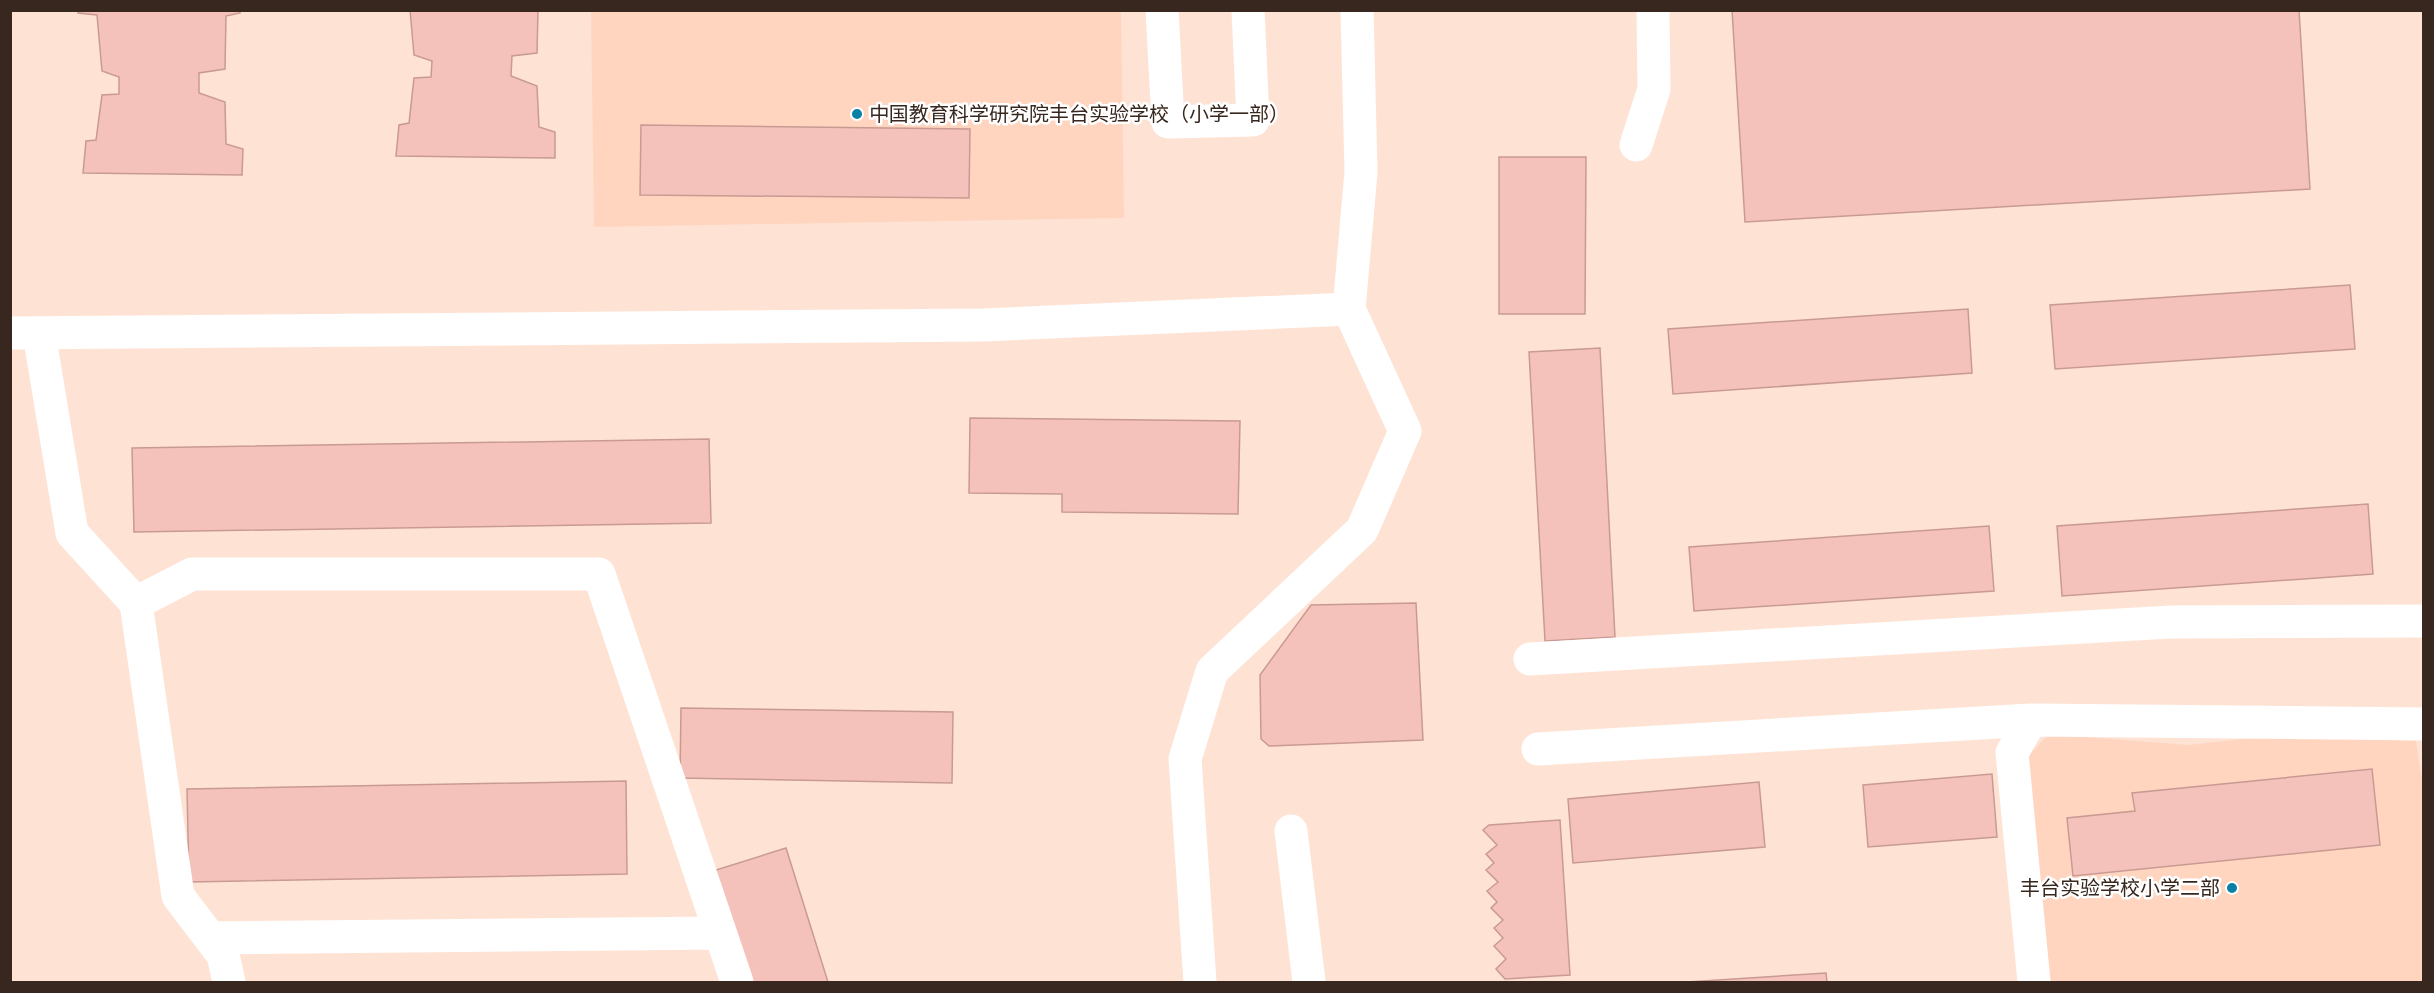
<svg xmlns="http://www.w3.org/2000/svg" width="2434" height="993" viewBox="0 0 2434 993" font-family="Arial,'Noto Sans SC',sans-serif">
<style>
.built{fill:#ffd5c0}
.building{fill:#f4c2ba;stroke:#c99a92;stroke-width:1.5}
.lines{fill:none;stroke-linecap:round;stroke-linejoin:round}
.street{stroke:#fff;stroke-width:33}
.poi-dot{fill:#0a80a7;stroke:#fff;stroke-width:2}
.labels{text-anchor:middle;stroke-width:5;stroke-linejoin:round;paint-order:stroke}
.poi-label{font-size:20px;fill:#38271f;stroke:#fff;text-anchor:start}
</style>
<rect width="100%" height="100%" fill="#fee3d5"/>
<path class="built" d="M591 11H1121L1124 218 594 227Z
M2049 734 2189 745 2285 734 2416 741 2424 794 2423 982H2051L2024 760Z"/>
<path class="building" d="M78 10H240V13L226 16 225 69 199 73V93L225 102 226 144 243 149 242 175 83 173 86 141 96 140 102 95 119 94V77L102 71 97 15 78 13Z
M410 10H538L537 53 512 56 511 76 537 86 539 127 555 132V158L396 156 399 125 409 123 414 78 431 77 432 61 414 55Z
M1732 10H2299L2310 189 1745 222Z
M641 125 970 129 969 198 640 195Z
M1499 157H1586L1585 314H1499Z
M2350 285 2355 349 2055 369 2050 305Z
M1968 309 1972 373 1673 394 1668 329Z
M1600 348 1615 637 1545 641 1529 352Z
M970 418 1240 421 1238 514 1062 512V494L969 493Z
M709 439 711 523 134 532 132 448Z
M2368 504 2373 574 2062 596 2057 526Z
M1989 526 1994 591 1694 611 1689 547Z
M1416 603 1423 740 1269 746 1261 739 1260 675 1311 605Z
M681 708 953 712 952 783 680 778Z
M2372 769 2380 845 2073 876 2067 818 2135 811 2132 793Z
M1992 774 1997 837 1868 847 1863 785Z
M626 781 627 874 189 882 187 789Z
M1759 782 1765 847 1573 863 1568 799Z
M1560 820 1570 975 1505 979 1496 969 1506 959 1494 946 1503 938 1494 928 1503 920 1491 908 1497 902 1487 891 1498 882 1486 870 1494 863 1486 854 1497 845 1483 830 1489 825Z
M786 848 828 982H748L713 871Z
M1826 973 1827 982H1687Z"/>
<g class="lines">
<path class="street" d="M1162 10 1168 122 1253 120 1248 10
M1636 145 1654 89 1653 10
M1349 309 1361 172 1357 10
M10 333 984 325 1349 309 1405 431 1362 530 1212 671 1185 759 1200 982
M39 333 72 533 136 603 178 896 223 955 229 982
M136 603 192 574H599L737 982
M1530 659 2171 622 2424 621
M1538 749 2031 720
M1291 831 1309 982
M210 938 720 933
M2034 982 2012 753 2031 720 2424 724"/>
</g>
<g class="poi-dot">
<circle cx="857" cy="114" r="6"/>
<circle cx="2232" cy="888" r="6"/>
</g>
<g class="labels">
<g class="poi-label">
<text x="869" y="121">中国教育科学研究院丰台实验学校（小学一部）</text>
<text x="2220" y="895" text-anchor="end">丰台实验学校小学二部</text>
</g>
</g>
<rect width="2434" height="993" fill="none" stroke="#38271f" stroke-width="24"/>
</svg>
